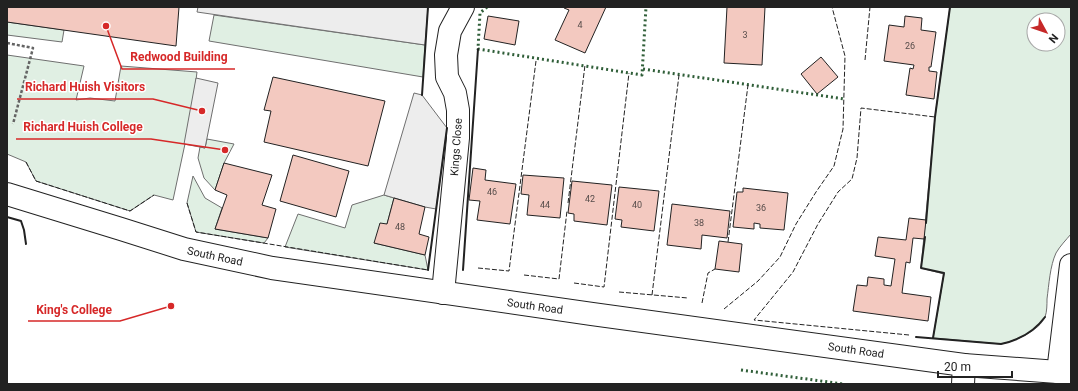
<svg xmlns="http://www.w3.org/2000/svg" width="1078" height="391" viewBox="0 0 1078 391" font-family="Roboto,sans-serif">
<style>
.green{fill:#e0efe3;stroke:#6f6f6f;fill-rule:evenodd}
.parking{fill:#ededed;stroke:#6f6f6f}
.building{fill:#f3c9c0;stroke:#222}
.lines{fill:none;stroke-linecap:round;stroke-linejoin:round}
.street-casing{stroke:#222;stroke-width:24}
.secondary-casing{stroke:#222;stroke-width:24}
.path{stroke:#646464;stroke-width:2.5;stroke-dasharray:3 2;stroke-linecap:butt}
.street{stroke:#fff;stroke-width:22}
.secondary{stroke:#fff;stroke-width:22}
.hedge{stroke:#2f5e38;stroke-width:3;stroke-dasharray:2 3;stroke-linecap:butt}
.fence{stroke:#222;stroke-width:1;stroke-dasharray:5 2;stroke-linecap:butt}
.wall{stroke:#222;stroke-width:2}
.labels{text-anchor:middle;stroke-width:3;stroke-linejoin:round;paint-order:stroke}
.number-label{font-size:9px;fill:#564c4a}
.street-label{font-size:11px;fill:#222;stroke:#fff}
.leader{fill:none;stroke:#d62828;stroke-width:1.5}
.callout-dot{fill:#d62828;stroke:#fff;stroke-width:1.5}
.callout-label{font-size:12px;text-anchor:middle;font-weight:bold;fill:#d62828;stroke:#fff;stroke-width:3;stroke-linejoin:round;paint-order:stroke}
</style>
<rect width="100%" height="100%" fill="#fff"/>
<path class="green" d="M950 7H1071V234C1066 240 1060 246 1056 253 1050 266 1049 284 1047 299 1047 304 1047 312 1045 317 1039 331 1015 341 1001 344L933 338 944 274 921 268 935 117ZM1034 20H1058V44H1034Z
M214 15 425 45 423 77 209 41Z
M7 22 64 30 62 42 7 35Z
M7 55 84 66 76 100 90 98 115 101 121 66 197 72 192 111 173 200 154 195 130 211 36 181 26 162 7 154Z
M207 139 234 144 224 163 215 190 204 178 198 158 200 147 205 148Z
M193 176 205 198 222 208 215 229 268 238 264 243 196 232 187 203Z
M384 195 394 198 387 224 374 243 425 255 428 270 285 247 298 214 345 228 352 205Z"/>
<path class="parking" d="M198 7H428L425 45 197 12Z
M196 78 218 83 205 148 184 144Z
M414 93 422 95 447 128 436 209 425 207 384 195Z"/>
<path class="building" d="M7 7H179L176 46 7 22Z
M564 7H606L585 53 555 40 569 10 564 8Z
M727 7H765L762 65 724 63Z
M488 16 519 21 515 45 484 39Z
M905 16 922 18 921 30 936 32 931 67H929V71L937 72 934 99 906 95 910 68 913 69 914 65 884 61 889 25 904 27Z
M821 57 838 77 817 94 801 74Z
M273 77 385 101 368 166 264 142 271 111 264 110Z
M293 155 349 171 336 217 280 201Z
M224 163 272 175 262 205 276 209 268 238 215 229 227 195 215 190Z
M473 168 486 170 485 180 516 184 510 224 477 220 480 201 469 200Z
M523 175 564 178 560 218 527 215 529 195 521 194Z
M572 181 612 185 607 225 574 221V214L568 213Z
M619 187 659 191 654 231 621 227 622 220 615 219Z
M743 188 788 193 784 230 760 228V224L754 223V229L733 227 737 192H743Z
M394 198 425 207 419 234 429 237 425 255 374 243 380 223 387 224Z
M672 204 730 211 727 238 702 235 701 249 667 245Z
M909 218 926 220 924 239 913 238 910 263 906 262 902 293 931 297 928 321 853 311 857 285 867 286 868 277 884 279V285L891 286 895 259 875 256 878 237 906 240Z
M719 241 742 244 739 272 715 269Z"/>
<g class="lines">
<g class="street-casing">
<path id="street" d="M443 293 458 138V110L455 93 447 77 446 55 450 31 463 7
M1058 372 1071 265
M963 384 964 365"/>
</g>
<g class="secondary-casing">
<path id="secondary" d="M7 194 121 229 184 249 272 268 592 314 964 365 1071 373"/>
</g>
<path class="path" d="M7 43 33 48 13 124"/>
<use href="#street" class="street"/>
<use href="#secondary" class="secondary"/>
<path class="hedge" d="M487 7 480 13 478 49 642 75 646 7
M643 69 844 99
M741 370 843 384"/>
<path class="fence" d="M865 60 870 7
M26 162 36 181 130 211 154 195
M187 203 196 232 428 270
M568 203 585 65
M728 242 748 85
M478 268 509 271 536 61
M524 275 559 279 567 211
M574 283 604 287 629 73
M619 292 688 298
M652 295 679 75
M702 303 708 273 715 269
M724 309 758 281 780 257 796 224 816 192 834 166 843 129 845 56 832 7
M909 335 754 320 793 272 818 224 838 192 852 179 857 158 861 108 935 117"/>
<path class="wall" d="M422 95 428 7
M7 217 21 221 24 230 26 244
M926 223 935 117 950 7
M925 237 921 268 944 273 933 338
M428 270 447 128
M463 270 478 49
M916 337 1001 344C1020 340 1034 332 1045 317"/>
</g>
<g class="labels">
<g class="number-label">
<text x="580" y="28">4</text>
<text x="745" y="38">3</text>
<text x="910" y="49">26</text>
<text x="492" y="195">46</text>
<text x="590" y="202">42</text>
<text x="545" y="208">44</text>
<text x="637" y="208">40</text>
<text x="761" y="211">36</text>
<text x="699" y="226">38</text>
<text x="400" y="230">48</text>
</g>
<g class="street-label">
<text transform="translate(456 147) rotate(-86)" y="4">Kings Close</text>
<text transform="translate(215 256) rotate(12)" y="4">South Road</text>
<text transform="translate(535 306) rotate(8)" y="4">South Road</text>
<text transform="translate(856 350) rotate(8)" y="4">South Road</text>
</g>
</g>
<path class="leader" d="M106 26L122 69H235M202 111L153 99H17M225 150L151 139H16M171 306L120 321H28"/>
<g class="callout-dot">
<circle cx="106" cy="26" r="4"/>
<circle cx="202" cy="111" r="4"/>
<circle cx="225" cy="150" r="4"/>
<circle cx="171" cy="306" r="4"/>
</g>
<g class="callout-label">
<text x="179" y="61">Redwood Building</text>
<text x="85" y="91">Richard Huish Visitors</text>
<text x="83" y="131">Richard Huish College</text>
<text x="74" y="314">King's College</text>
</g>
<rect width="1078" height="391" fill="none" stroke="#222222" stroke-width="16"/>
<g transform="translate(1046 32) rotate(130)"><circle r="19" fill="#ffffff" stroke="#a7a7a7"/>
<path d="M0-3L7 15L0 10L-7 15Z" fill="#c62828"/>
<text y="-6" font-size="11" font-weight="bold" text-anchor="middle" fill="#222222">N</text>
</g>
<path d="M938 371v6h74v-6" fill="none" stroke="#222222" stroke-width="2"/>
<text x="944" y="371" font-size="12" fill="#222222" stroke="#ffffff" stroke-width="3" paint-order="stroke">20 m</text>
</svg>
